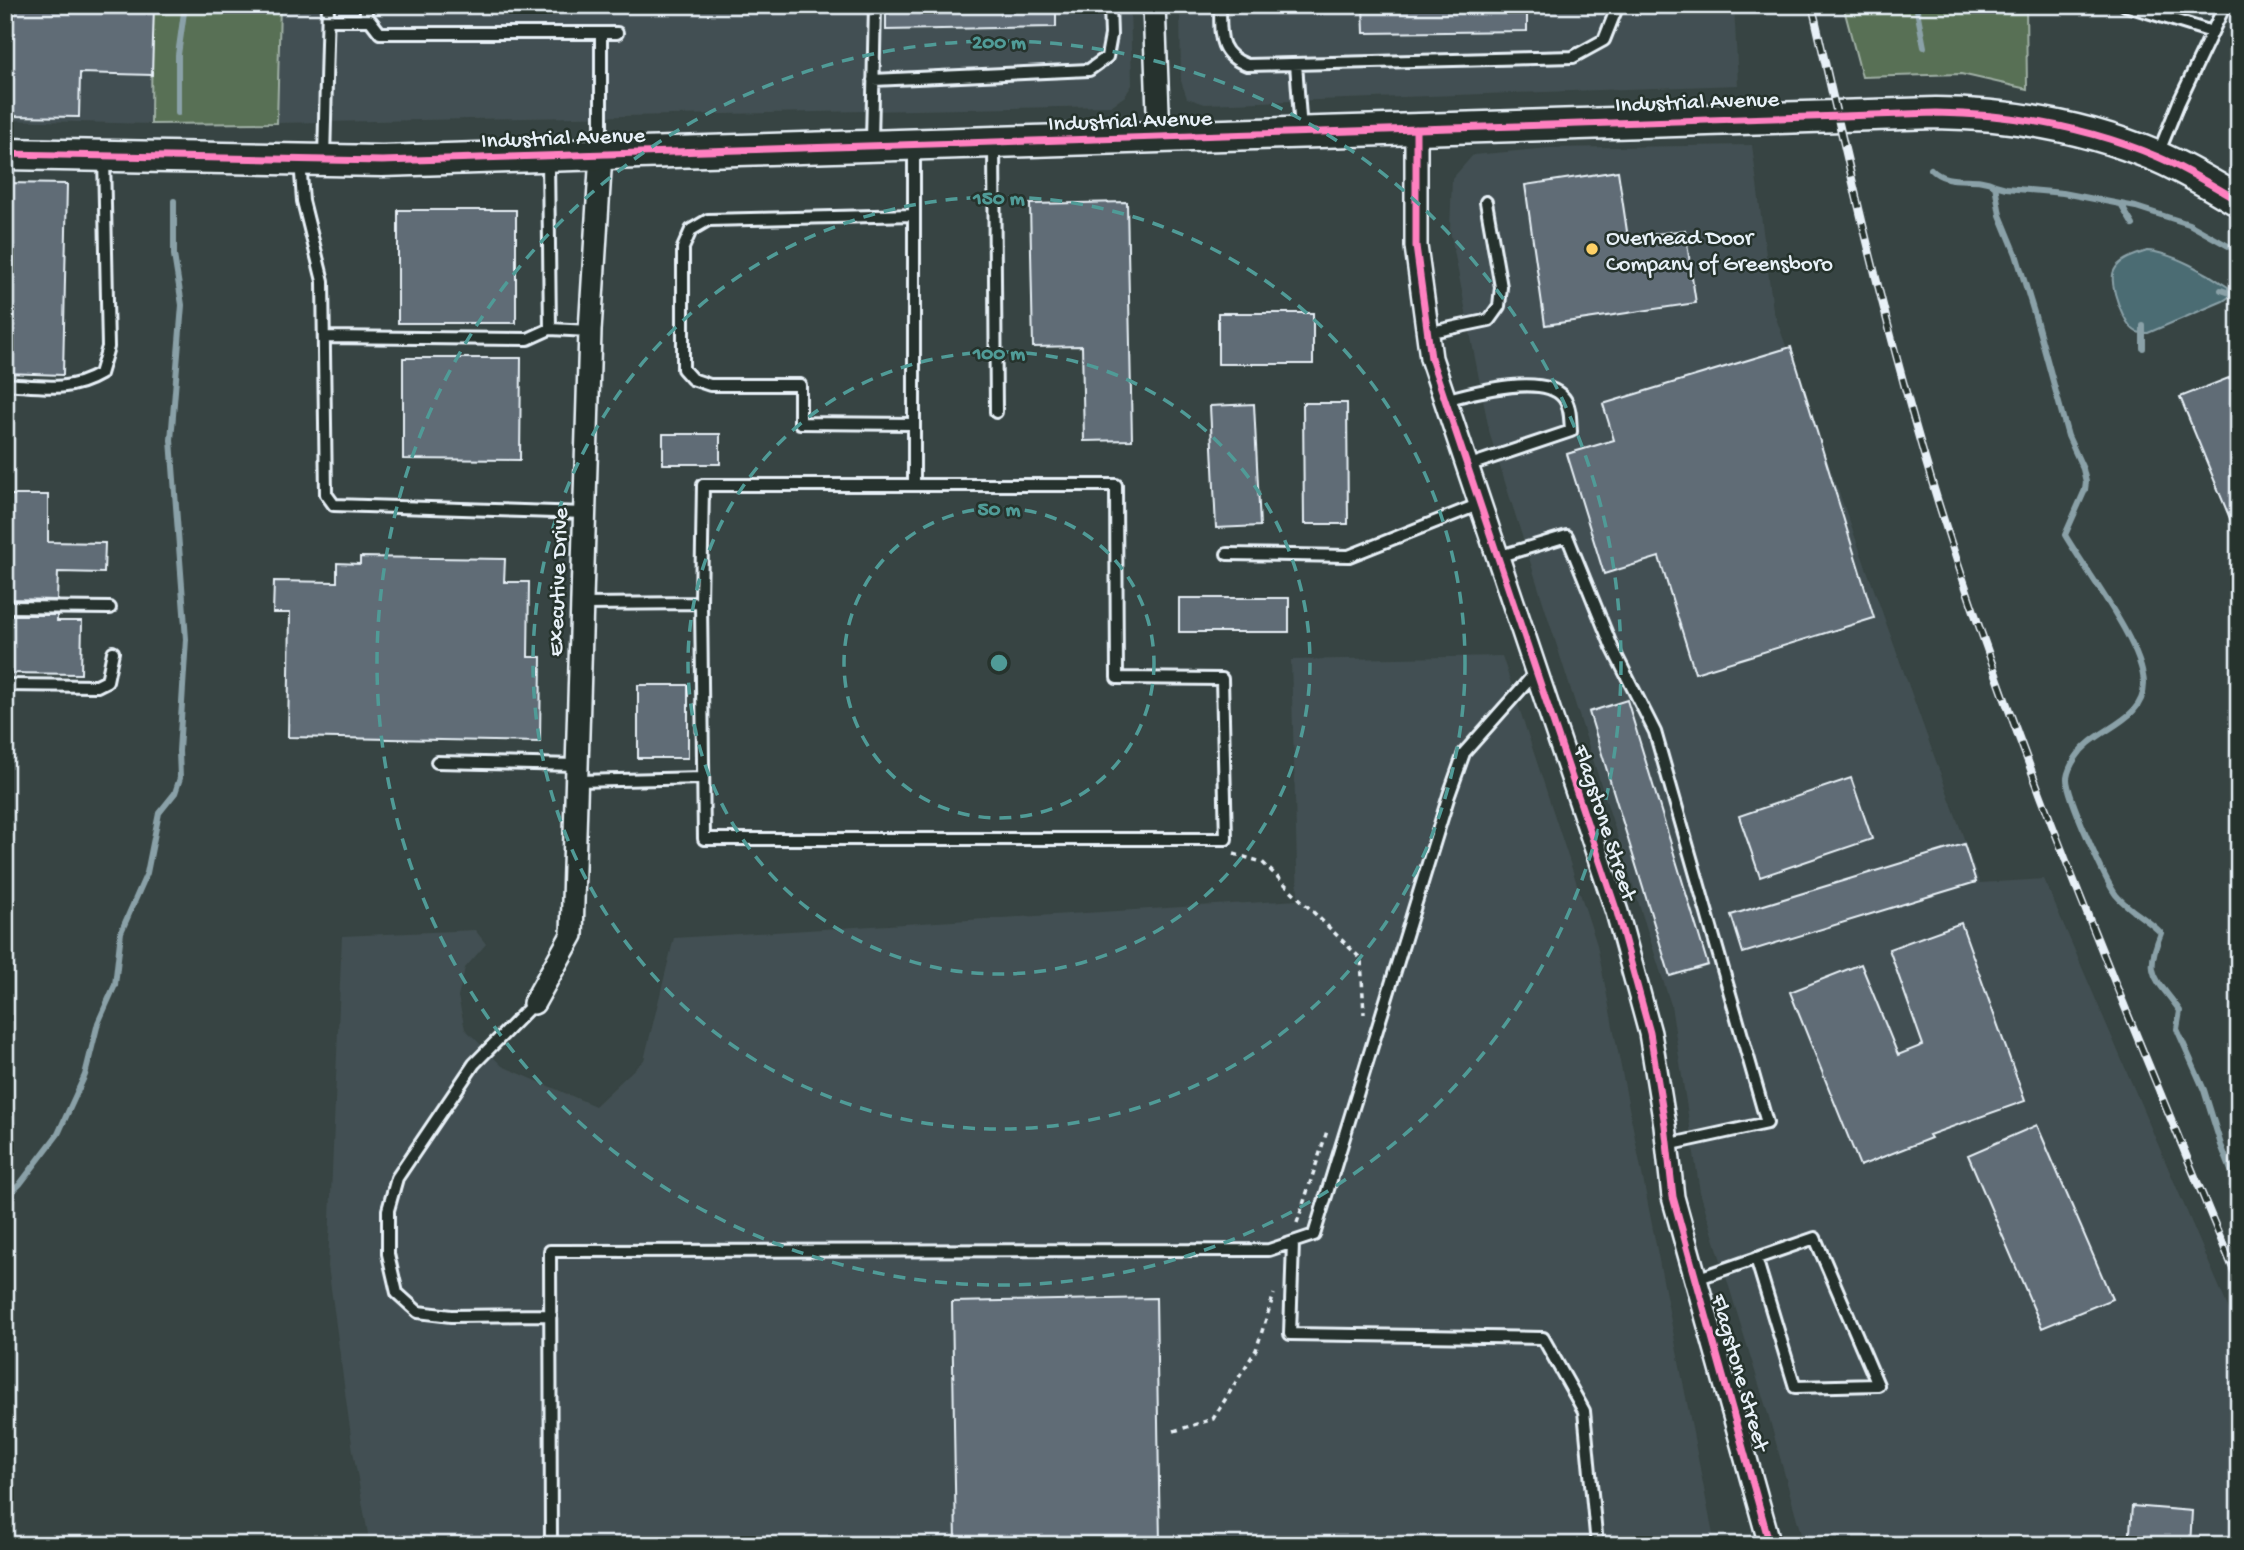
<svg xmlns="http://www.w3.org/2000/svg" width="2244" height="1550" viewBox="0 0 2244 1550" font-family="'Gochi Hand',sans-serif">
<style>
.built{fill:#435052}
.green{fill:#586f54;stroke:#a0b0a6;stroke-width:2}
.water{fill:#4c6c73;stroke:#8aa1a8;stroke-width:2}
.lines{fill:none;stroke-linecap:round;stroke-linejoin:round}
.stream{stroke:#8aa1a8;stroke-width:6}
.building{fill:#606c76;stroke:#e8f1f8;stroke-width:2}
.service-casing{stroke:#e8f1f8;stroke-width:16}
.minor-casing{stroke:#e8f1f8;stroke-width:26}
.secondary-casing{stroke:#e8f1f8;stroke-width:35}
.path{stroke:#e8f1f8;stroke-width:3.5;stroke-dasharray:5 5;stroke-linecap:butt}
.service{stroke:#26332d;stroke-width:10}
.minor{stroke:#26332d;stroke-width:21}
.secondary{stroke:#26332d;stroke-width:30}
.rail-casing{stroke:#e8f1f8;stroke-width:8}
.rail{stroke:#26332d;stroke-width:5;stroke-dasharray:16;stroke-linecap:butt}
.cycleway-casing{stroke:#26332d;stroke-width:11}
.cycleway{stroke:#ff80c0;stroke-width:7}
.ring{fill:none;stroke:#509b97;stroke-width:3.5;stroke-dasharray:12 9}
.poi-dot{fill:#ffd166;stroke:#26332d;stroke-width:2.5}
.labels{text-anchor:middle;stroke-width:5;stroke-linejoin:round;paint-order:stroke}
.street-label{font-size:23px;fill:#e8f1f8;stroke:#26332d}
.poi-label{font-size:23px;fill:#e8f1f8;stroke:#26332d;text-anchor:start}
.centre{fill:#509b97;stroke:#26332d;stroke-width:3.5}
.ring-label{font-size:21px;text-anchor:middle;font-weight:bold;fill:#509b97;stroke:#26332d;stroke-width:5;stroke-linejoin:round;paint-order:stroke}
</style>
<rect width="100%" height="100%" fill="#374443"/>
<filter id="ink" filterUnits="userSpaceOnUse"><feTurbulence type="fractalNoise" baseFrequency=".0143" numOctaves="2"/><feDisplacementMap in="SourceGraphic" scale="14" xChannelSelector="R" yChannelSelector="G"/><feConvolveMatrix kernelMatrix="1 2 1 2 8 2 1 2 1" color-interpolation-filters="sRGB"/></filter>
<g filter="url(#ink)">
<path class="built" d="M5 5H152L151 124 5 120Z
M280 5H1130L1132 85 1125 96 1111 106 277 123Z
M1180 5H1734L1738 85 1205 104 1187 98 1181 81Z
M1752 145 1773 310 1980 883 2044 879 2239 1333V1545H1804L1769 1417 1700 1192 1671 1005 1490 435 1450 230 1452 179 1473 155 1550 148Z
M1502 656 1597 945 1715 1545H370L353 1451 328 1266 342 936 475 930 486 944 465 968 458 997 465 1029 502 1066 595 1106 644 1060 674 938 1298 900 1291 660Z"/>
<path class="green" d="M152 5H280L277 123 151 124Z
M1843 5H2026L2027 89 1961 74 1862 77Z"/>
<path class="water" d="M2147 251C2171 252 2209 274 2228 287L2229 297 2223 301 2148 333C2146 333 2139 333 2137 332 2124 327 2108 283 2114 271 2119 259 2136 255 2147 251Z"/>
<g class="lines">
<path class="stream" d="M1916 5 1924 47
M178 113V55L185 5
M1931 169C1948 187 1975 174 1995 185L2000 215 2016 254 2035 316 2068 436 2083 469 2086 482 2085 490 2065 535C2086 571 2143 644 2144 684 2144 716 2110 725 2089 743 2079 751 2069 765 2067 778 2066 794 2105 880 2116 895 2128 910 2148 919 2161 933 2143 976 2156 977 2180 1011L2177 1029 2204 1090 2221 1145 2239 1191
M1995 185 2006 188 2063 193 2136 207 2189 224 2239 252
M2121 205 2133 225
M2221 290 2239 296
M2143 348V326
M5 1199 20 1184 58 1134 85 1075 98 1023 115 985 121 932 147 873 159 813 175 793 180 778 179 751 186 639 171 440 182 305 174 255V201"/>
</g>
<path class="building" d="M13 5H154L152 75 80 73 79 117 10 116Z
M886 5H1056V27L886 30Z
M1363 5H1527V31L1364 33Z
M1618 171 1628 238 1685 230 1696 303 1545 325 1525 185Z
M5 183 67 184 63 375 5 373Z
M1127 202 1132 440 1084 441 1082 346 1033 347 1030 204Z
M398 210H516V323H398Z
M1218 313H1313V364H1218Z
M1791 347 1874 618 1695 673 1659 557 1604 574 1567 454 1614 440 1603 404Z
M403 358H521L520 460 403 459Z
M2239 374V538H2238L2180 397Z
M1303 403H1347L1348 524H1304Z
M1254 404 1260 526 1216 528 1210 406Z
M663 434H720V464H663Z
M5 495H48V542L105 543 104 573 58 572 57 600 5 599Z
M360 557 505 559 504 582H529L528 657H541L540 742 288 737 290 613H273L274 581 337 582V563L360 564Z
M1179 598H1289V632H1179Z
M5 615H57V621H82L81 674 5 673Z
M638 685H688V758H638Z
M1627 700 1708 965 1670 976 1589 712Z
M1851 778 1872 839 1760 877 1739 816Z
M1964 844 1976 882 1743 953 1731 915Z
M1961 923 2025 1101 1929 1135 1931 1138 1860 1166 1790 992 1861 964 1898 1055 1923 1045 1889 949Z
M2037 1125 2112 1299 2042 1328 1968 1155Z
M1156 1298 1160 1545H956L952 1302Z
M2132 1506 2192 1511 2190 1545H2129Z"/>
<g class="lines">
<g class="service-casing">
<path id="service" d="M1220 5C1221 33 1216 53 1247 65L1573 57 1604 40 1618 5
M2125 5 2212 32
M328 20H370L380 33H617
M366 20V5
M601 33V151
M1296 64 1301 131
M873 80 1089 70 1107 57 1111 35 1110 5
M872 142 875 5
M994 146 996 412
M914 147V485
M2158 154 2179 102 2225 5
M324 158 328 5
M548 159 550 329 590 331
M300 160 303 201 323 281 326 494 334 505 585 513
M914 215 708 220 691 230 683 248V369L692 379 710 385H800V423L914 424
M1427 333 1489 320 1499 306 1501 287 1486 202
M324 337 528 339 550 329
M5 384C40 386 68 393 100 374L108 347 104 157
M1445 400C1471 393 1544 372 1564 398 1571 407 1570 420 1571 431L1467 466
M1227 554 1349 556 1480 504
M1497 557 1567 536 1612 647 1655 732 1767 1123 1667 1145
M582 604 701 603 703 485H1116L1117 678 1222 679 1226 839H704L701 603
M5 607 110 608
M5 685 97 686 107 681 113 652
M437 762 577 765
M577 781 703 778
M534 1003 474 1064 397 1178 388 1210V1254L397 1293 418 1312 451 1316 551 1315
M1293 1242 1290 1334 1543 1338 1584 1411 1597 1545
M1696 1279 1815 1238 1878 1385 1795 1387 1756 1258
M551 1545 550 1251 1269 1250 1314 1235 1449 795 1464 753 1536 672"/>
</g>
<g class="minor-casing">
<path id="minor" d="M1154 5 1159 137
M1416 129V246L1431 358 1617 912 1650 1033 1665 1125 1673 1197 1770 1545
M534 1003 572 935 590 331 601 154"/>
</g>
<g class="secondary-casing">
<path id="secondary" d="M5 154 382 161 1936 113C2012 114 2088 127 2158 157 2186 169 2212 185 2239 201"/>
</g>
<path class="path" d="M1234 854 1262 862 1361 959 1364 1014
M1297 1223 1328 1128
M1174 1431 1213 1419 1256 1350 1274 1294"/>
<use href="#service" class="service"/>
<use href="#minor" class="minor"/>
<use href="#secondary" class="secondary"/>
<g class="rail-casing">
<path id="rail" d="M1812 5C1850 173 1888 340 1939 505 2022 770 2133 1026 2239 1283"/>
</g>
<use href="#rail" class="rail"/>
<g class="cycleway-casing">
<path id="cycleway" d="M1416 129V246L1431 358 1617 912 1650 1033 1665 1125 1673 1197 1770 1545
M5 154 382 161 1936 113C2012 114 2088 127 2158 157 2186 169 2212 185 2239 201"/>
</g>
<use href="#cycleway" class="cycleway"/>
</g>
</g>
<g class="ring">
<circle cx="999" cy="663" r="155"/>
<circle cx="999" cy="663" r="311"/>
<circle cx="999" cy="663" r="466"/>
<circle cx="999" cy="663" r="622"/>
</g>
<circle class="poi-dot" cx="1592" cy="249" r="7"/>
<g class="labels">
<g class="street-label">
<text transform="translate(1697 100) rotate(-2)" y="8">Industrial Avenue</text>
<text transform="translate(1130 119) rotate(-2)" y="8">Industrial Avenue</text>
<text transform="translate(563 136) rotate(-2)" y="8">Industrial Avenue</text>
<text transform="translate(556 582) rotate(-88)" y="8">Executive Drive</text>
<text transform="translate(1607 822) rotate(72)" y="8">Flagstone Street</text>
<text transform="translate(1742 1372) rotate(74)" y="8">Flagstone Street</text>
</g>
<g class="poi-label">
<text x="1606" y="244">Overhead Door<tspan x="1606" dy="26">Company of Greensboro</tspan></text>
</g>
</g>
<circle cx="999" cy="663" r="10" class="centre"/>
<g class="ring-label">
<text x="999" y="48">200 m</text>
<text x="999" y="204">150 m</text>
<text x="999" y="359">100 m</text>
<text x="999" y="515">50 m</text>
</g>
<rect width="2244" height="1550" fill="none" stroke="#26332d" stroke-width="28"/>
<rect x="14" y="14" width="2216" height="1522" fill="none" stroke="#e8f1f8" stroke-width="2.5" filter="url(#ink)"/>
</svg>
